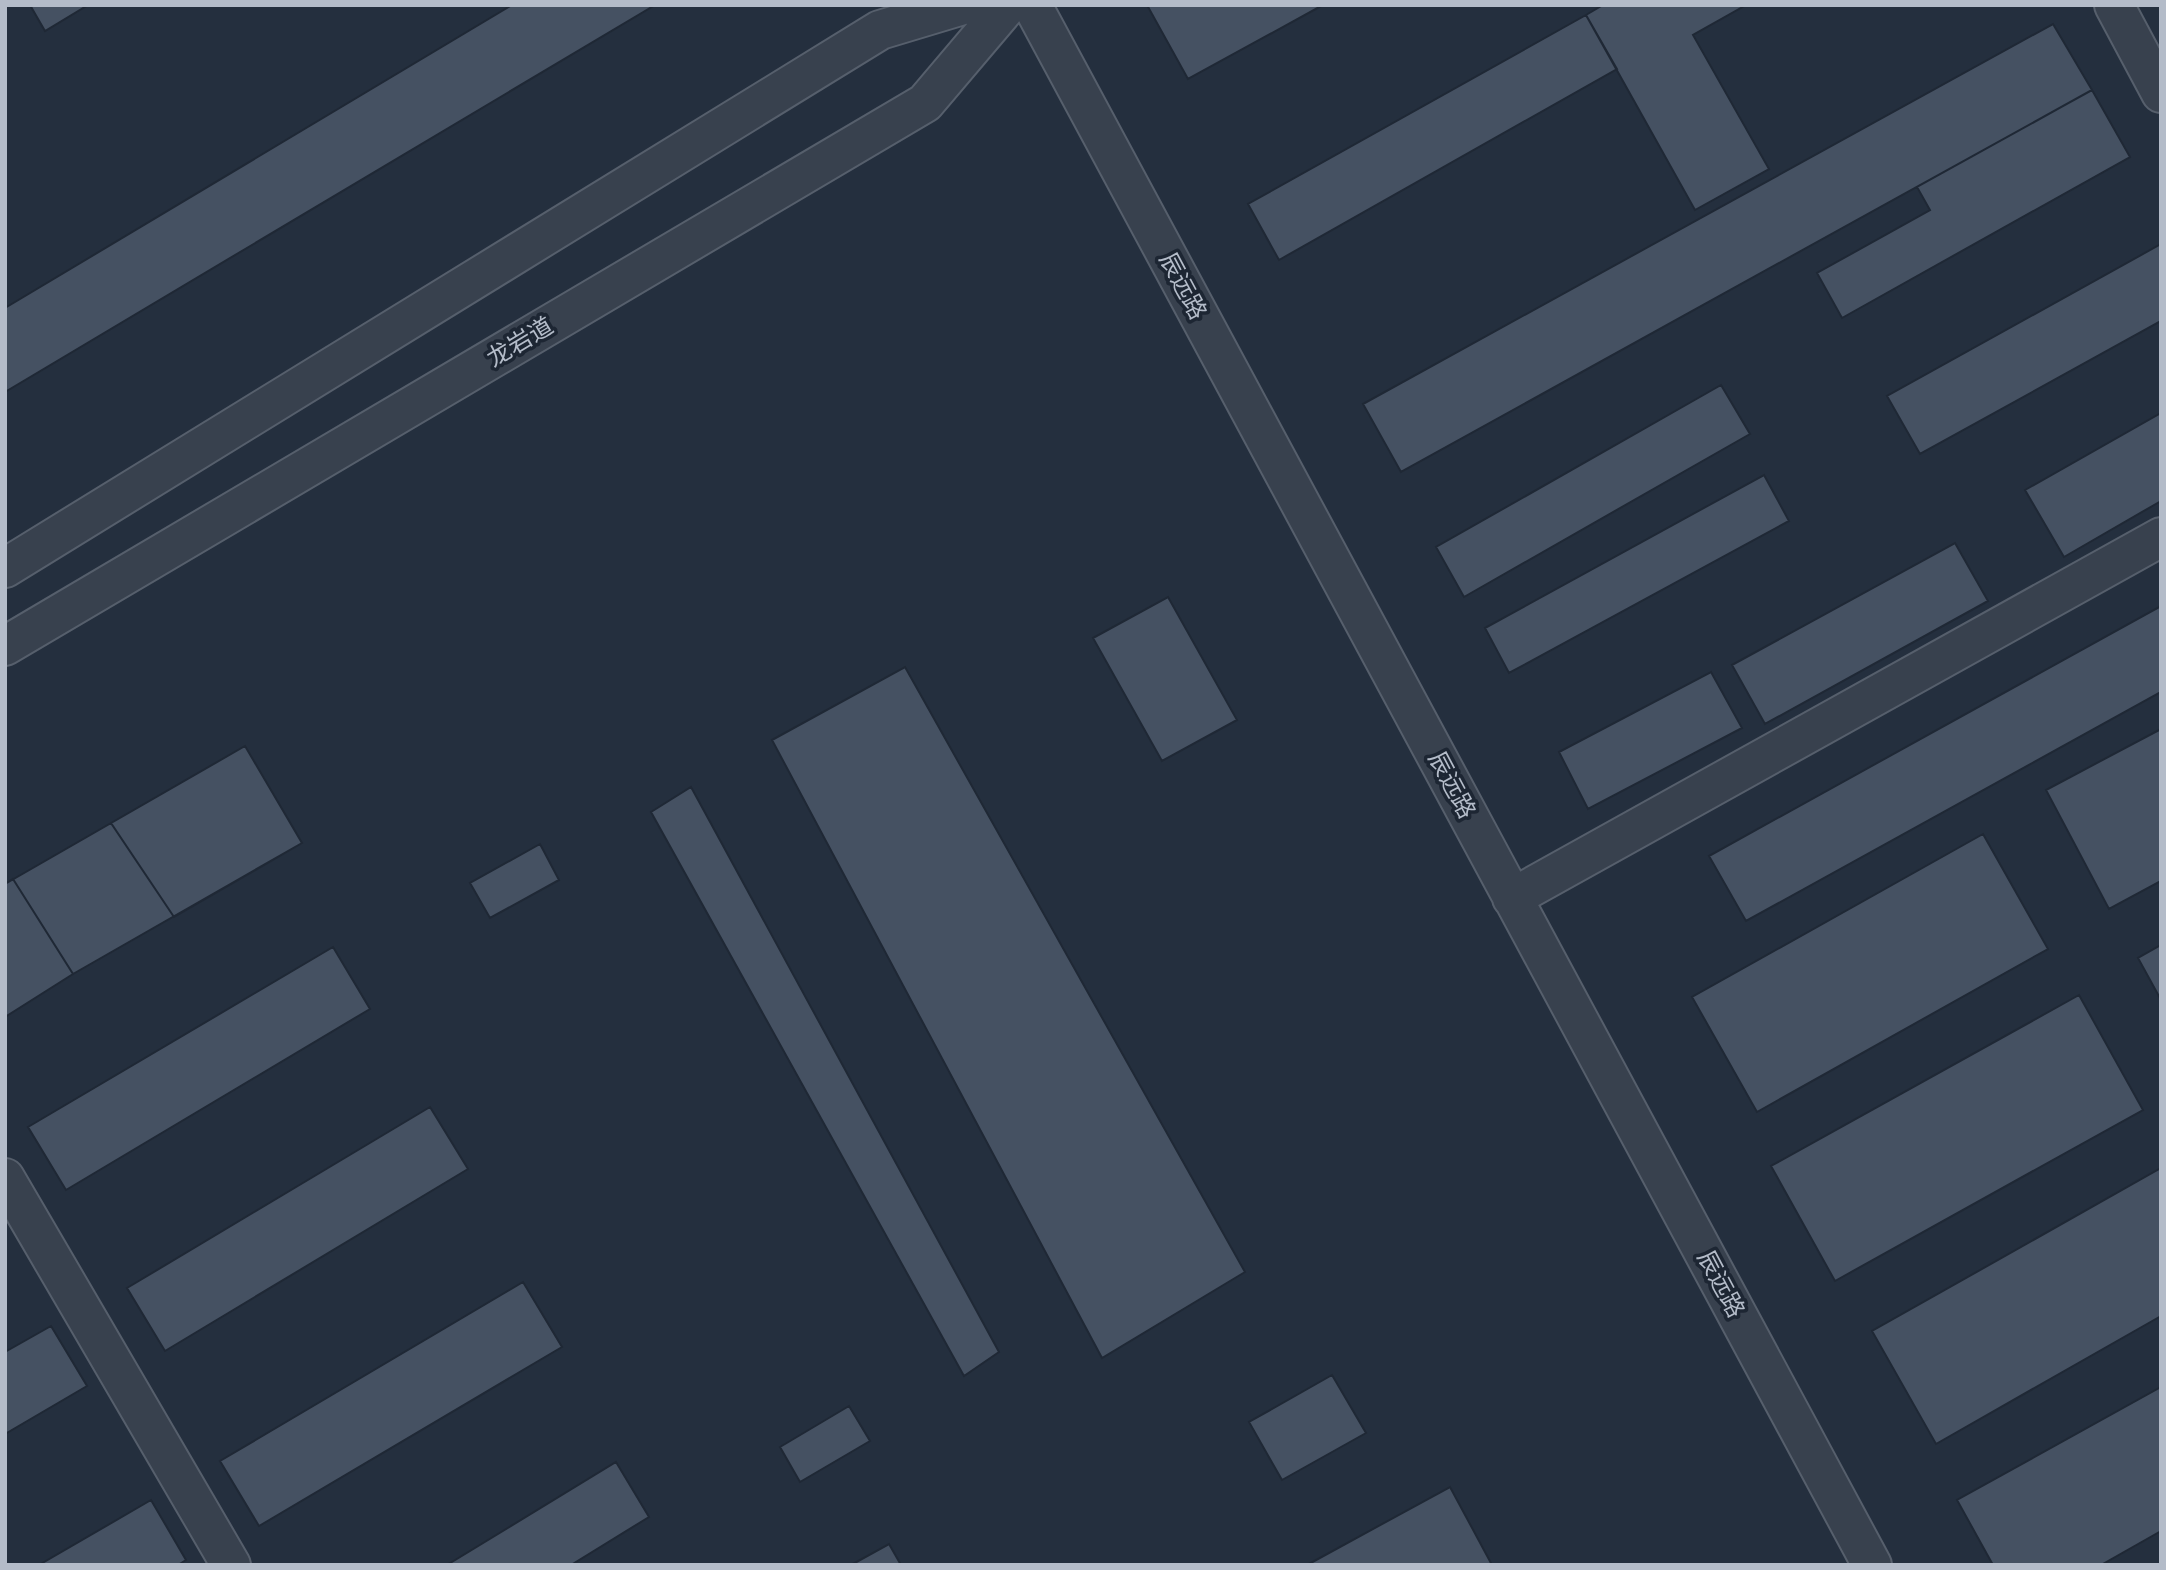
<svg xmlns="http://www.w3.org/2000/svg" width="2166" height="1570" viewBox="0 0 2166 1570" font-family="Arial,'Noto Sans SC',sans-serif">
<style>
.building{fill:#455162;stroke:#1f2835;stroke-width:2}
.lines{fill:none;stroke-linecap:round;stroke-linejoin:round}
.minor-casing{stroke:#565f6c;stroke-width:42}
.minor{stroke:#38414e;stroke-width:38}
.labels{text-anchor:middle;stroke-width:7;stroke-linejoin:round;paint-order:stroke}
.street-label{font-size:24px;fill:#b4bcc9;stroke:#1d2633}
</style>
<rect width="100%" height="100%" fill="#242f3e"/>
<path class="building" d="M30 5H88L45 31Z
M512 5H655L5 392V308Z
M1147 5H1323L1188 79Z
M1603 5H1746L1693 35 1769 169 1695 210 1586 15Z
M1586 15 1617 69 1279 260 1248 204Z
M2053 24 2092 90 1401 472 1363 404Z
M2092 90 2130 157 1842 318 1817 273 1930 210 1917 187Z
M2161 244V321L1920 454 1887 396Z
M1721 385 1750 434 1464 597 1436 547Z
M2161 413V501L2064 557 2025 490Z
M1764 475 1789 521 1509 673 1485 628Z
M1955 543 1988 601 1765 724 1732 665Z
M1168 597 1237 720 1162 761 1093 638Z
M2161 606V692L1746 921 1709 856Z
M905 667 1245 1272 1102 1358 772 740Z
M1711 672 1742 728 1588 809 1559 752Z
M2161 729V881L2109 909 2046 790Z
M245 746 302 843 73 974 5 1017V884Z
M245 746 302 843 174 917 111 823Z
M691 787 999 1352 964 1376 651 812Z
M1983 834 2048 949 1757 1112 1692 997Z
M540 844 559 880 490 918 470 883Z
M13 879 73 974 5 1017V884Z
M2161 945V1000L2138 958Z
M333 947 370 1009 66 1190 28 1127Z
M2079 995 2143 1110 1835 1281 1771 1166Z
M430 1107 468 1169 165 1351 127 1288Z
M2161 1168V1316L1936 1444 1872 1331Z
M523 1282 562 1347 259 1526 220 1461Z
M51 1326 87 1386 5 1434V1352Z
M1332 1375 1366 1433 1282 1480 1249 1422Z
M2161 1387V1531L2101 1565H1993L1957 1500Z
M849 1406 870 1441 800 1482 780 1447Z
M616 1462 649 1517 571 1565H447Z
M1450 1487 1492 1565H1307Z
M151 1500 186 1560 178 1565H39Z
M889 1544 901 1565H851Z"/>
<g class="lines">
<g class="minor-casing">
<path id="minor" d="M1032 5 1872 1565
M2114 5 2161 93
M5 568 880 30 963 5
M5 646 925 103 1008 5
M1512 898 2161 537
M5 1178 231 1565"/>
</g>
<use href="#minor" class="minor"/>
</g>
<g class="labels">
<g class="street-label">
<text transform="translate(1183 286) rotate(62)" y="8">辰远路</text>
<text transform="translate(520 342) rotate(-31)" y="8">龙岩道</text>
<text transform="translate(1452 785) rotate(62)" y="8">辰远路</text>
<text transform="translate(1721 1284) rotate(62)" y="8">辰远路</text>
</g>
</g>
<rect width="2166" height="1570" fill="none" stroke="#b4bcc9" stroke-width="14"/>
</svg>
